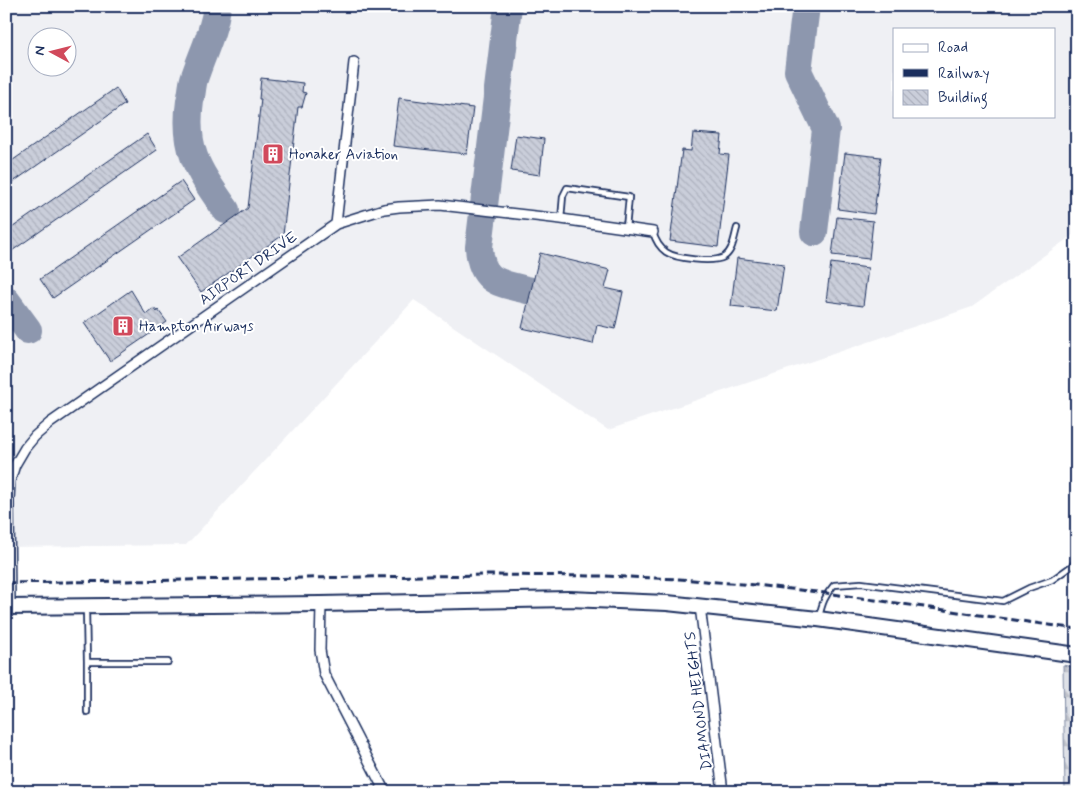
<svg xmlns="http://www.w3.org/2000/svg" width="1083" height="798" viewBox="0 0 1083 798" font-family="Mynerve,sans-serif">
<style>
.built{fill:#eff0f4;fill-rule:evenodd}
.forest{fill:url(#forest-firs);stroke:#7c88a2}
.lines{fill:none;stroke-linecap:round;stroke-linejoin:round}
.taxiway{stroke:#8d97ae;stroke-width:28}
.building{fill:url(#building-back-hatch);stroke:#1b2f5e}
.service-casing{stroke:#1b2f5e;stroke-width:8}
.minor-casing{stroke:#1b2f5e;stroke-width:12}
.primary-casing{stroke:#1b2f5e;stroke-width:18}
.service{stroke:#fff;stroke-width:4.5}
.minor{stroke:#fff;stroke-width:9}
.primary{stroke:#fff;stroke-width:14}
.rail{stroke:#1b2f5e;stroke-width:3;stroke-dasharray:8 4;stroke-linecap:butt}
.labels{text-anchor:middle;stroke-width:4;stroke-linejoin:round;paint-order:stroke}
.poi-label{font-size:15px;fill:#1b2f5e;stroke:#fff;text-anchor:start}
.street-label{font-size:15px;fill:#1b2f5e;stroke:#fff}
</style>
<defs>
<pattern id="forest-firs" width="22" height="20" patternUnits="userSpaceOnUse" patternTransform="scale(1.25)"><rect width="22" height="20" fill="#dee1e7"/><path d="M5 1l3.5 6h-7zM16 11l3.5 6h-7z" fill="#bec1c9"/></pattern>
<pattern id="building-back-hatch" width="6" height="6" patternUnits="userSpaceOnUse" patternTransform="scale(1.25)"><rect width="6" height="6" fill="#caceda"/><path d="M-1 5l2 2M0 0l6 6M5-1l2 2" fill="none" stroke="#adb1be"/></pattern>
</defs>
<rect width="100%" height="100%" fill="#fff"/>
<filter id="ink" filterUnits="userSpaceOnUse"><feTurbulence type="fractalNoise" baseFrequency=".02" numOctaves="2"/><feDisplacementMap in="SourceGraphic" scale="10" xChannelSelector="R" yChannelSelector="G"/><feConvolveMatrix kernelMatrix="1 2 1 2 8 2 1 2 1" color-interpolation-filters="sRGB"/></filter>
<g filter="url(#ink)">
<path class="built" d="M6 6H1077V232L972 307 608 430 414 300 186 545 6 547ZM894 29H1054V116H894ZM38 38H68V68H38Z"/>
<path class="forest" d="M1063 665 1077 668V792H1065Z"/>
<g class="lines">
<path class="taxiway" d="M217 6C214 32 202 54 194 79 192 86 192 94 190 101 183 151 199 171 226 210
M508 6 479 247C481 284 501 283 531 291
M806 6 798 71 826 129 814 232
M6 300 28 330"/>
</g>
<path class="building" d="M261 78 303 83 302 92 306 93 302 107H298L283 235 201 292 177 258 248 208 261 99H259Z
M116 88 125 104 6 187V165Z
M399 98 473 108 467 154 393 146Z
M693 133 722 135 720 154 729 155 718 247 670 241 682 150 691 151Z
M147 134 157 150 6 255V232Z
M516 135 544 139 540 175 511 171Z
M845 153 881 157 874 214 838 209Z
M181 181 194 200 53 298 40 279Z
M837 217 873 221 869 259 832 255Z
M540 253 610 270 605 288 623 292 615 329 597 325 593 344 522 328Z
M737 258 784 264 777 311 731 306Z
M831 263 868 268 863 306 826 301Z
M131 290 145 313 147 314 154 308 157 312 158 310 167 322 110 361 84 323Z"/>
<g class="lines">
<g class="service-casing">
<path id="service" d="M561 219 563 196 567 188 629 197 626 228
M653 232C655 239 659 247 666 252 676 259 713 263 724 257 733 251 734 238 737 228
M86 608 87 662H168
M819 617C822 604 825 595 834 585L861 583 1003 601 1029 588 1052 580 1073 565 1077 557
M87 662V712"/>
</g>
<g class="minor-casing">
<path id="minor" d="M336 224 354 62
M321 604 320 650 324 674 385 792
M700 606 723 792
M10 607 9 501 10 481 15 465 25 448 35 436 50 423 93 393 336 224 384 209 399 207 440 205 561 219 653 232"/>
</g>
<g class="primary-casing">
<path id="primary" d="M6 607 321 604 569 599 667 603 818 619 1077 655"/>
</g>
<use href="#service" class="service"/>
<use href="#minor" class="minor"/>
<use href="#primary" class="primary"/>
<path class="rail" d="M6 583 486 575 603 576 679 579 755 585 826 593 1077 629"/>
</g>
</g>
<defs>
<g id="building-square" transform="scale(1.125)"><rect x="-9" y="-9" width="18" height="18" rx="4" fill="#d1495b" stroke="#fff"/><path d="M-4-6H4V6H1V3H-1V6H-4ZM-2.5-4.3h1.7v1.8h-1.7ZM.8-4.3h1.7v1.8H.8ZM-2.5-1h1.7V.8h-1.7ZM.8-1h1.7V.8H.8Z" fill="#fff"/></g>
</defs>
<g fill-rule="evenodd">
<use href="#building-square" x="273" y="154"/>
<use href="#building-square" x="123" y="326"/>
</g>
<g class="labels">
<g class="poi-label">
<text x="289" y="159">Honaker Aviation</text>
<text x="139" y="331">Hampton Airways</text>
</g>
<g class="street-label">
<text transform="translate(248 268) rotate(-35)" y="5">AIRPORT DRIVE</text>
<text transform="translate(698 701) rotate(-97)" y="5">DIAMOND HEIGHTS</text>
</g>
</g>
<rect width="1083" height="798" fill="none" stroke="#fff" stroke-width="25"/>
<rect x="12" y="12" width="1058" height="773" fill="none" stroke="#1b2f5e" stroke-width="2" filter="url(#ink)"/>
<rect x="893" y="28" width="162" height="90" fill="#ffffff" stroke="#a4acbf"/>
<rect x="903" y="44" width="25" height="8" fill="#ffffff" stroke="#a4acbf"/>
<text x="938" y="52" font-size="15" fill="#1b2f5e">Road</text>
<rect x="903" y="69" width="25" height="8" fill="#1b2f5e" stroke="#a4acbf"/>
<text x="938" y="78" font-size="15" fill="#1b2f5e">Railway</text>
<rect x="903" y="90" width="25" height="15" fill="url(#building-back-hatch)" stroke="#a4acbf"/>
<text x="938" y="102" font-size="15" fill="#1b2f5e">Building</text>
<g transform="translate(52 52) rotate(277)"><circle r="24" fill="#ffffff" stroke="#a4acbf"/>
<path d="M0-4L9 19L0 12L-9 19Z" fill="#d1495b"/>
<text y="-8" font-size="14" font-weight="bold" text-anchor="middle" fill="#1b2f5e">N</text>
</g>
</svg>
